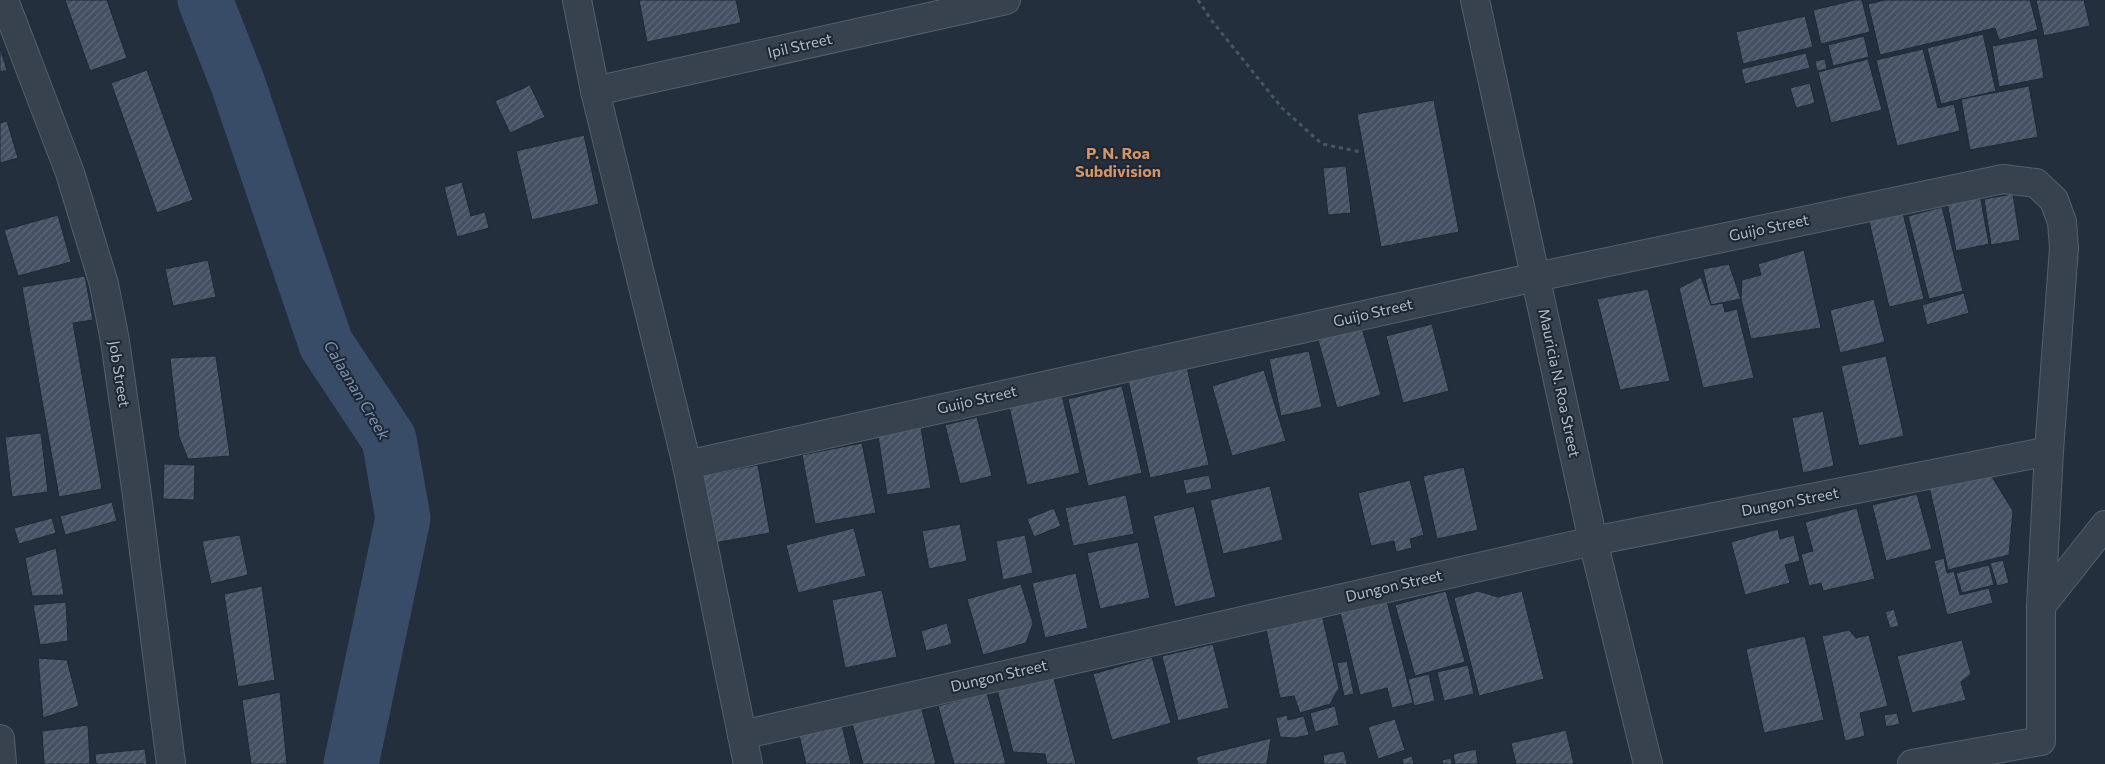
<svg xmlns="http://www.w3.org/2000/svg" width="2105" height="764" viewBox="0 0 2105 764" font-family="Commissioner,sans-serif">
<style>
.lines{fill:none;stroke-linecap:round;stroke-linejoin:round}
.river{stroke:#394c67;stroke-width:55}
.building{fill:url(#building-hatch);stroke:#1f2835}
.minor-casing{stroke:#565f6c;stroke-width:30}
.tertiary-casing{stroke:#565f6c;stroke-width:30}
.path{stroke:#44595c;stroke-width:3;stroke-dasharray:4 4;stroke-linecap:butt}
.minor{stroke:#38414e;stroke-width:28}
.tertiary{stroke:#38414e;stroke-width:28}
.labels{text-anchor:middle;stroke-width:4;stroke-linejoin:round;paint-order:stroke}
.street-label{font-size:15px;fill:#b4bcc9;stroke:#1d2633}
.neighbourhood-label{font-size:16px;font-weight:bold;fill:#d59563;stroke:#1d2633}
.water-label{font-size:16px;font-style:italic;fill:#7c92b1;stroke:#1d2633}
</style>
<defs>
<pattern id="building-hatch" width="6" height="6" patternUnits="userSpaceOnUse" patternTransform="scale(1.25)"><rect width="6" height="6" fill="#455162"/><path d="M-1 1l2-2M0 6l6-6M5 7l2-2" fill="none" stroke="#5d6877"/></pattern>
</defs>
<rect width="100%" height="100%" fill="#242f3e"/>
<g class="lines">
<path class="river" d="M205 0 238 84 326 344 389 439 403 518 351 764"/>
</g>
<path class="building" d="M65 0H107L127 58 90 71Z
M639 0H736L741 23 647 42Z
M1855 0H1862L1870 32 1821 44 1813 10Z
M1885 0H2030L2038 30 1999 40 1995 28 1880 55 1868 4Z
M2036 0H2084L2090 26 2044 36Z
M1805 16 1813 47 1743 64 1736 32Z
M1983 34 1996 91 1941 104 1927 48Z
M1864 36 1869 57 1833 66 1828 45Z
M2037 38 2044 78 1999 87 1992 46Z
M0 48 7 70 0 72Z
M1923 49 1938 108 1954 104 1960 131 1897 146 1876 60Z
M1806 53 1810 68 1745 84 1741 69Z
M1825 59 1827 69 1817 71 1815 61Z
M1868 59 1882 110 1831 123 1818 72Z
M147 70 193 200 157 213 111 83Z
M1810 83 1815 103 1796 108 1790 88Z
M530 85 545 117 510 133 495 101Z
M2029 86 2038 137 1970 150 1961 99Z
M1434 100 1459 232 1381 247 1357 114Z
M7 121 18 158 0 163V123Z
M584 135 599 204 532 220 516 151Z
M1346 166 1351 213 1328 215 1323 168Z
M462 182 471 216 485 212 489 228 457 237 444 187Z
M2013 194 2020 240 1991 245 1984 199Z
M1980 195 1989 244 1956 251 1947 202Z
M1942 207 1963 291 1929 299 1908 216Z
M1903 213 1924 299 1889 307 1869 221Z
M58 215 71 262 18 276 4 230Z
M1804 250 1821 328 1751 339 1741 299 1742 280 1761 275 1758 264Z
M208 260 216 297 173 306 165 269Z
M1729 264 1741 299 1711 305 1703 269Z
M85 276 93 320 73 323 102 489 59 497 22 287Z
M1701 277 1711 305 1723 303 1725 312 1737 309 1754 378 1703 388 1679 288Z
M1648 289 1670 381 1620 390 1597 299Z
M1964 293 1969 313 1927 325 1922 305Z
M1874 299 1885 342 1840 353 1830 310Z
M1432 324 1449 391 1403 403 1386 336Z
M1362 328 1381 395 1337 408 1318 340Z
M1309 351 1322 407 1281 416 1269 359Z
M216 356 230 456 188 459 179 437 170 358Z
M1886 356 1904 436 1859 446 1841 366Z
M1186 363 1209 465 1150 478 1127 376Z
M1264 370 1286 441 1232 456 1212 386Z
M1122 386 1142 473 1088 486 1068 399Z
M1061 391 1080 473 1027 485 1008 402Z
M1823 411 1834 466 1803 473 1792 418Z
M977 417 992 476 960 484 945 425Z
M921 428 931 488 887 495 878 435Z
M41 433 48 492 12 497 5 437Z
M862 443 876 513 815 524 802 455Z
M164 464 195 465 194 500 163 499Z
M758 465 770 533 714 543 702 476Z
M1464 467 1478 530 1437 539 1423 476Z
M1989 472 2013 511 2009 555 1948 570 1929 486Z
M1209 475 1212 489 1186 494 1183 480Z
M1410 480 1424 535 1410 539 1412 548 1396 552 1394 541 1371 546 1358 493Z
M1270 486 1283 540 1223 554 1210 500Z
M1917 494 1932 549 1886 561 1872 505Z
M1126 495 1134 534 1073 546 1065 508Z
M112 502 117 521 65 535 60 516Z
M1194 506 1216 597 1175 607 1153 516Z
M1054 508 1061 526 1034 537 1027 519Z
M1857 508 1875 579 1823 591 1821 583 1809 586 1801 554 1813 551 1805 522Z
M52 518 56 533 19 544 14 528Z
M960 524 967 561 929 569 922 531Z
M854 528 866 576 798 593 786 545Z
M1778 529 1780 539 1794 535 1800 561 1785 565 1790 583 1745 595 1731 542Z
M240 535 248 575 211 584 202 541Z
M1025 535 1033 573 1003 580 996 541Z
M1138 542 1150 598 1100 609 1087 553Z
M56 548 64 595 32 596 25 558Z
M1944 558 1947 573 1954 571 1960 595 1989 588 1993 603 1947 615 1934 561Z
M2003 560 2009 583 1997 586 1990 563Z
M1989 565 1994 585 1962 593 1956 573Z
M1076 573 1088 628 1045 638 1032 583Z
M1021 584 1033 623 1026 643 983 655 967 599Z
M262 586 275 680 238 687 224 594Z
M882 590 897 657 845 668 832 600Z
M1446 591 1465 662 1415 676 1395 605Z
M1478 591 1498 597 1522 591 1544 679 1479 696 1454 598Z
M1387 601 1413 703 1392 708 1387 688 1360 695 1340 612Z
M66 602 68 641 40 645 33 605Z
M1894 609 1899 626 1890 628 1885 612Z
M1322 615 1339 688 1330 704 1300 713 1294 696 1280 698 1266 629Z
M947 623 952 644 926 651 921 631Z
M1849 630 1856 638 1869 635 1888 706 1860 713 1865 736 1845 741 1822 636Z
M1805 636 1824 720 1764 733 1746 649Z
M1962 640 1971 674 1961 682 1966 700 1912 713 1897 656Z
M1213 644 1229 708 1178 721 1162 656Z
M1152 657 1171 723 1112 740 1093 674Z
M38 658 67 660 79 706 43 718Z
M1347 661 1354 694 1344 696 1337 663Z
M1468 665 1474 694 1444 701 1437 672Z
M1051 667 1076 764H1047L1045 754 1013 752 995 682Z
M1429 674 1435 701 1414 706 1408 679Z
M280 692 287 764H251L242 700Z
M987 693 1006 764H954L938 706Z
M920 702 936 764H863L851 720Z
M1335 706 1339 725 1315 732 1310 713Z
M1897 713 1900 724 1886 727 1884 715Z
M1287 715 1288 720 1304 716 1309 735 1294 738 1280 737 1276 718Z
M1395 719 1405 750 1378 759 1368 727Z
M88 725 90 764H44L42 731Z
M842 725 851 764H806L799 735Z
M1566 730 1574 764H1516L1511 743Z
M1271 738 1267 764H1198L1196 757Z
M145 749 147 764H96L95 754Z
M1476 749 1478 764H1455L1453 754Z
M1344 751 1347 764H1324L1323 755Z
M1412 756 1414 764H1399L1403 763 1402 759Z
M1451 758 1452 764H1443L1442 760Z"/>
<g class="lines">
<g class="minor-casing">
<path id="minor" d="M4 0 70 173 104 284 115 341 136 488 171 764
M1475 0 1593 541 1648 764
M595 91 1006 0
M687 465 1536 277 2003 179 2036 183 2054 200 2062 222 2064 248 2049 451 2041 606V741L1912 764
M2041 606 2105 525
M742 735 1593 541 2049 451
M0 739 2 764"/>
</g>
<g class="tertiary-casing">
<path id="tertiary" d="M577 0 595 91 687 465 748 764"/>
</g>
<path class="path" d="M1198 0 1212 21 1282 108 1322 144 1361 152"/>
<use href="#minor" class="minor"/>
<use href="#tertiary" class="tertiary"/>
</g>
<g class="labels">
<g class="street-label">
<text transform="translate(800 46) rotate(-13)" y="5">Ipil Street</text>
<text transform="translate(1769 228) rotate(-12)" y="5">Guijo Street</text>
<text transform="translate(1373 313) rotate(-13)" y="5">Guijo Street</text>
<text transform="translate(119 374) rotate(81)" y="5">Job Street</text>
<text transform="translate(1559 383) rotate(78)" y="5">Mauricia N. Roa Street</text>
<text transform="translate(977 400) rotate(-13)" y="5">Guijo Street</text>
<text transform="translate(1790 502) rotate(-11)" y="5">Dungon Street</text>
<text transform="translate(1394 586) rotate(-13)" y="5">Dungon Street</text>
<text transform="translate(999 676) rotate(-13)" y="5">Dungon Street</text>
</g>
<g class="neighbourhood-label">
<text x="1118" y="159">P. N. Roa<tspan x="1118" dy="18">Subdivision</tspan></text>
</g>
<g class="water-label">
<text transform="translate(357 390) rotate(59)" y="6">Calaanan Creek</text>
</g>
</g>
</svg>
